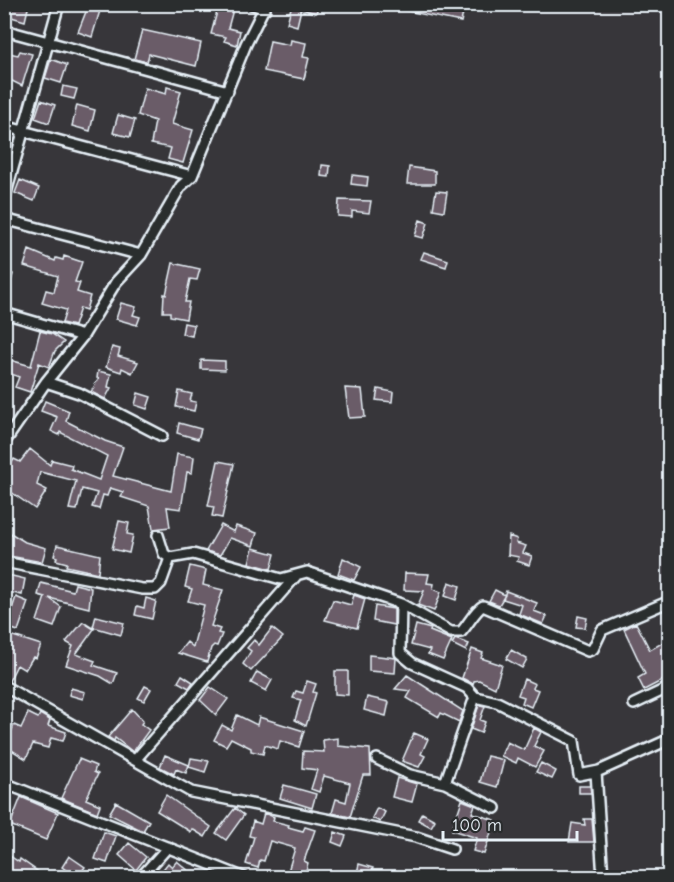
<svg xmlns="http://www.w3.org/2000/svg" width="674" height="882" viewBox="0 0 674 882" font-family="'Comic Neue',sans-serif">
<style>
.building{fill:#6b5c68;stroke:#e8f1f8;stroke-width:1.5}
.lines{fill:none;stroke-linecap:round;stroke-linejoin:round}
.minor-casing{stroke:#e8f1f8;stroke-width:14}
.minor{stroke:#2a2d2e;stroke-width:9}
</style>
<rect width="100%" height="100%" fill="#37363a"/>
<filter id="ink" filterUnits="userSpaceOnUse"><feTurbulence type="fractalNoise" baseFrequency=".0167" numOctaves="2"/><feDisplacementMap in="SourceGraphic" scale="12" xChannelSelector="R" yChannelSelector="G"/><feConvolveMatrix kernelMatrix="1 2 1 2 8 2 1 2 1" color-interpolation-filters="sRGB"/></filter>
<g filter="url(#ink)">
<path class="building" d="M11 4H29L25 21 8 16Z
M89 4H102L92 37 78 32Z
M219 4 234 6 228 28 240 31 237 45 224 41 226 37 211 34Z
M292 4H319L316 13 301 9 297 26 287 23Z
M408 4H465L461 22 407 11Z
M142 30 201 43 196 66 149 54 147 62 134 59Z
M291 40 306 43 303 57 309 58 304 79 264 71 270 41 290 45Z
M20 51 32 54 22 86 4 77V52L18 55Z
M51 59 67 65 61 83 45 78Z
M63 86 77 89 74 99 61 96Z
M167 87 181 91 172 124 193 130 183 163 168 159 171 148 151 144 155 121 138 115 145 88 166 94Z
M41 100 55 105 49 123 35 118Z
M77 105 95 110 90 131 72 126Z
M118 115 135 120 130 137 113 133Z
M322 165 330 166 329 177 321 176Z
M409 167 435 171V184H407Z
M352 175 368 177 367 186 351 184Z
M20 180 39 188 34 201 15 193Z
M436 191 447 192 444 211 433 209Z
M339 200 371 201 369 213 352 211V217L338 216Z
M420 220 428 223 423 238 415 236Z
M29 250 55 261 56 258 63 260 64 256 82 262 75 282 80 283 77 292 90 296 86 310 80 308 74 326 62 323 66 310 42 303 46 290 54 292 58 276 24 266Z
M424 252 448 260 446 267 421 259Z
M173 263 200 269 197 280 190 279 185 302H189L186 319 170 316V312H163L164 294 166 295Z
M4 272 13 274 7 297 4 296Z
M121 303 136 307 133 315 140 317 137 325 116 319Z
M184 323 194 325 192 336 182 334Z
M40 331 52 334 64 342 55 351 49 367 39 363 30 392 15 387 19 377 6 372 10 360 31 366Z
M112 347 120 349 118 356 138 362 132 373 122 368 121 372 106 367Z
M201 360 225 361V370L201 369Z
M98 371 111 374 108 387 111 388 105 399 91 392 99 378H97Z
M345 388 362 389 365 417 349 418Z
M378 389 393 392 392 402 376 400Z
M179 391 192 394 190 401 196 402 194 411 176 407Z
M138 393 151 397 147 409 135 405Z
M45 401 69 411 66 421 105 441 123 447 113 476 171 491 177 454 194 457 192 473 187 472 181 509 167 507 170 527 153 529 149 506 121 497 123 492 110 488 107 496 103 495 99 509 92 507 97 493 82 489 77 510 69 509 76 481 40 472 37 485 47 490 35 509 4 487V475L14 459 20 462 30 449 50 465 52 460 72 465 71 469 99 480 107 456 60 432 59 435 51 431 57 417 41 411Z
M179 423 201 429 198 439 177 433Z
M218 461 234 464 222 518 212 516 214 507 208 506Z
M119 521 129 523 127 534 133 535 129 553 112 549Z
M221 525 234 532 236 526 257 533 253 546 230 538 220 555 206 551Z
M4 529 25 542 46 548 42 562 4 555Z
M509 536 517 539 516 543 526 546 523 553 532 556 529 565 517 561 519 557 508 555Z
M57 545 100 555 98 573 66 566 67 563 56 560 57 557 54 556Z
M253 548 275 554 271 569 249 563Z
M343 558 361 567 354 580 338 574Z
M190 566 206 570 203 585 223 590 211 626 220 629 218 633 222 634 217 646 214 645 211 648 207 662 178 653 187 642 193 647 204 605 188 601 192 589 185 587Z
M405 573 429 574 427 583 434 584 433 589 441 592 434 611 418 605 424 591 404 590Z
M8 575 25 579 22 595 4 591Z
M449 582 460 586 456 600 445 596Z
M41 583 73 591 75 584 91 588 89 608 49 598 61 607 54 627 37 621 45 597 38 595Z
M495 590 505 595 499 605 489 601Z
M506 591 537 603 534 611 547 616 543 624 519 614 522 605 503 599Z
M354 595 365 599 357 628 325 620 333 600 351 605Z
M16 597 28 602 18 631 6 627Z
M146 598 156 601 152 619 135 615 137 606 144 608Z
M375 606 394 609V625L373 621Z
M96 616 124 623 121 635 93 627Z
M578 616 587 618 585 628 576 627Z
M83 622 94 629 76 654 95 661 93 665 117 673 113 684 100 676 66 665 73 646 66 642Z
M636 623 650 650 669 639V677L644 690 638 678 645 674 624 629Z
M416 625 431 629 430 631 452 640 443 660 428 654 430 650 411 645Z
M272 628 283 637 251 671 243 664 251 651 247 648 254 640 259 645Z
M10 635 41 645 36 658 33 657 25 670 17 665 9 681 4 679V654Z
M455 639 469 644 466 651 452 644Z
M472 649 483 653 481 658 502 665 495 688 479 680 474 681 473 684 462 678Z
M511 650 527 659 522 668 506 659Z
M369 655 396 658 395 673 369 671Z
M335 671H348V695L335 694Z
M257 672 272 680 266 691 251 683Z
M182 675 193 682 189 688 178 682Z
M407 675 463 711 459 722 441 713 439 717 407 698 411 691 395 689Z
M524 679 535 684 533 688 538 690 531 707 522 703 524 697 518 695Z
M307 681 316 684 313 692 316 693 306 726 295 720 301 700 293 698 296 691 303 693Z
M145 686 151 689 144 701 138 698Z
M210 687 228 699 216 715 200 700Z
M71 688 85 692 83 699 69 695Z
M367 697 389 702 386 716 364 710Z
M479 705 485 706 480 720 485 722 481 733 471 729Z
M132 709 143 721 141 724 149 730 133 752 115 738 114 741 108 737Z
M28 713 38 718 40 714 50 720 48 726 66 732 63 741 51 738 48 748 33 744 26 759 5 746 14 725 21 728Z
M237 715 257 725 259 717 304 731 299 747 280 741 278 749 265 745 263 754 251 751V748L231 738 226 746 214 740 222 725 231 730Z
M534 728 541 732 534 746 544 751 535 767 518 758 516 763 501 756 507 742 524 750Z
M414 733 428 739 421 754 425 756 419 767 402 761Z
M338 738V746L370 749 371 775H363L350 817 332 813 336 799 346 802 350 783 324 776 319 792 311 789 317 770 302 768 303 751 324 752 323 740Z
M165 755 189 765 186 773 176 769 174 774 160 767Z
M487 756 504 760 497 787 480 782Z
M191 758 209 761 205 772 189 767Z
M79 759 96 766 94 772 98 774 86 799 100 805 97 813 61 798Z
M541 763 556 771 552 779 536 772Z
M397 778 417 784 412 802 392 797Z
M284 785 316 794 312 808 280 798Z
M579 786H590L591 793H579Z
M166 795 211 827 205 837 192 829 191 832 157 811Z
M21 797 58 813 46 840 10 825Z
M462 800 475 805 472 813 495 820 484 854 473 851 477 838 452 830Z
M116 802 149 821 143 831 109 814Z
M235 808 244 815 226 840 216 833Z
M377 808 385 812 380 822 372 818Z
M264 813 274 817 273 821 289 825 288 827 303 831 305 827 315 830 304 861 308 863 304 878H286L295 848 270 841 264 861 260 860 258 868 246 864 254 837 249 836 253 821 261 824Z
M422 813 435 820 431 827 418 820Z
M584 819H592L594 842H569L572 823 585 825Z
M104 832 116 836 107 863 95 859Z
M335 832 346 836 342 846 332 842Z
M129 843 146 857 136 870 119 855Z
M4 852 19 862 20 859 47 878H4Z
M69 856 85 867 77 878 62 867Z
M177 861 197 878H156L168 863 172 867Z
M359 864 373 868 370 878H356Z"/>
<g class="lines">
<g class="minor-casing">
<path id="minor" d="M251 4 265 9
M4 30 228 91
M4 126 192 176
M4 200 59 4
M4 219 141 255
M4 313 83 336
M46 382 79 393 162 436
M4 443 46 382 83 336 116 282 141 255 181 186 192 176 246 44 266 4
M158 535 164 554 170 558 193 554 281 579 307 572 401 604 451 632H461C468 625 475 610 483 606L588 651 593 649 602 630 670 601
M4 562 142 589H155L161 583 170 558
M401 604 400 653 412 663 467 688 475 697 497 702 574 741 579 775 599 771 670 739
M4 686 191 792 416 837 452 849
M475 697 445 783 495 808
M634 704 670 687
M136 759 296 576
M377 759 410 775 445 783
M596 772 603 878
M4 783 245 878
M140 878 168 847"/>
</g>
<use href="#minor" class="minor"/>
</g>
</g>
<rect width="674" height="882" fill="none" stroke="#2a2d2e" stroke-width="24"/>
<rect x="12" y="12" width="650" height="858" fill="none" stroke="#e8f1f8" stroke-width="2" filter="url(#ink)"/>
<path d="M443 831v9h134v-9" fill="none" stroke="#e8f1f8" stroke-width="3"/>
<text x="452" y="831" font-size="18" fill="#e8f1f8" stroke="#2a2d2e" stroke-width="4.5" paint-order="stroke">100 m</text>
</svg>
